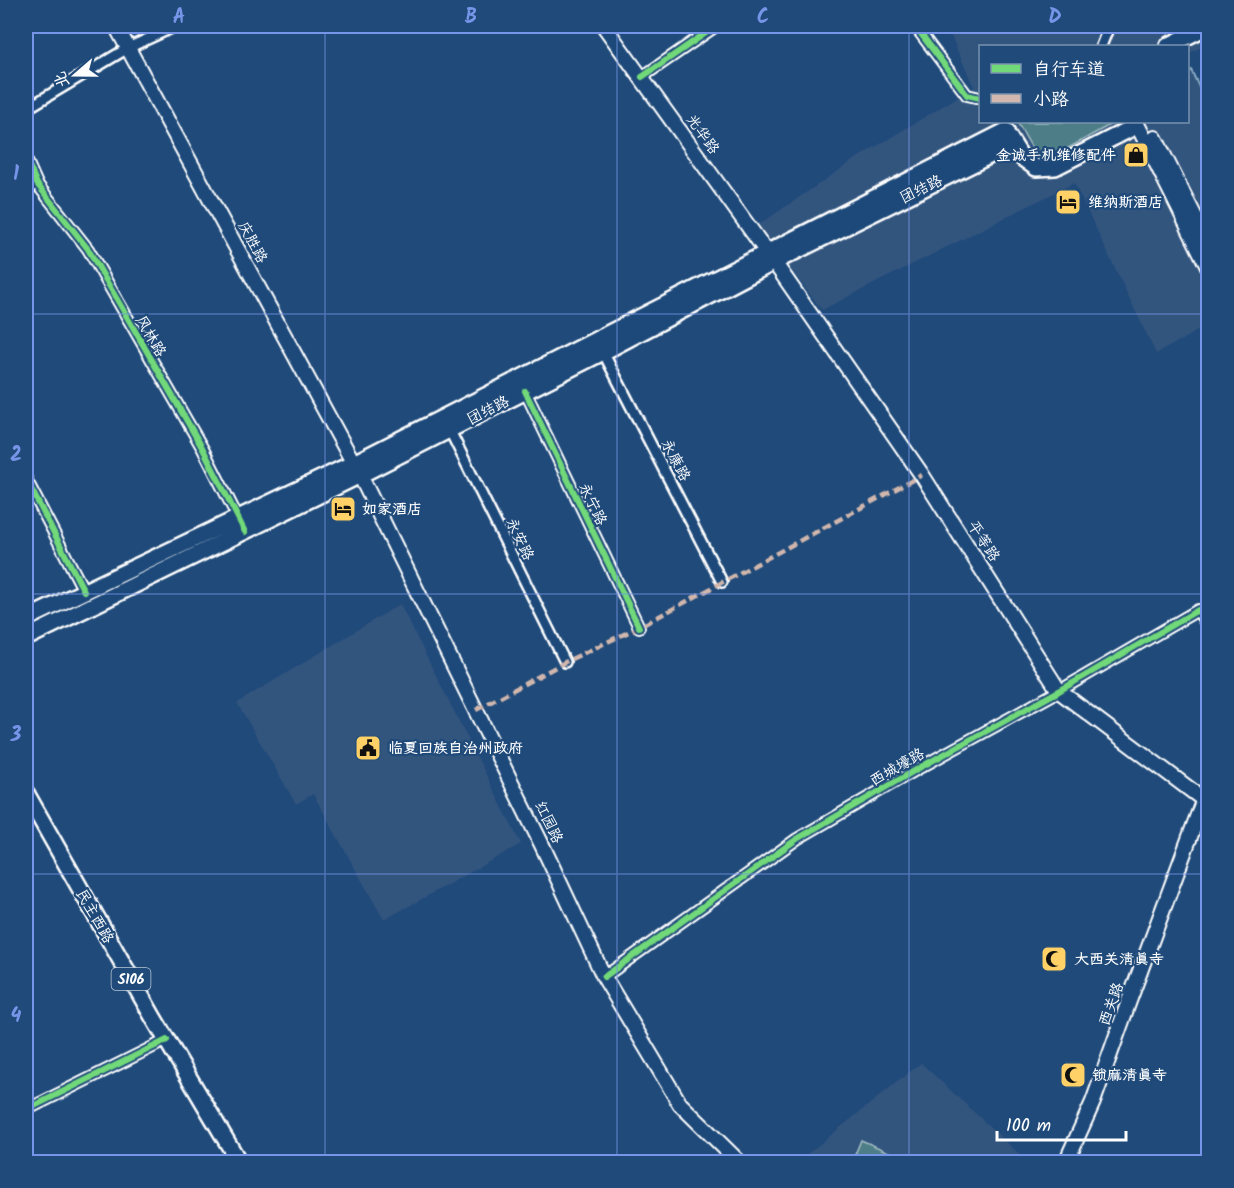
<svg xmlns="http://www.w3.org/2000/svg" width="1234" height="1188" viewBox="0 0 1234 1188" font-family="Kalam,'LXGW WenKai TC',sans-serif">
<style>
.built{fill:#33547e}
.green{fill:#4e7e88;stroke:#a6bec4;stroke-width:1.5}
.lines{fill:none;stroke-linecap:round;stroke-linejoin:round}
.stream{stroke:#8bacc3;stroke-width:2}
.street-casing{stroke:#fff;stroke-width:14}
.secondary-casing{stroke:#fff;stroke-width:18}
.primary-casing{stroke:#fff;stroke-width:20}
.street{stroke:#1f4a7a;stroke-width:9}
.secondary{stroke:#1f4a7a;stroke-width:14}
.primary{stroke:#1f4a7a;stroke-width:15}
.quiet{stroke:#d1b7ad;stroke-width:4.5;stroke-dasharray:9 4.5;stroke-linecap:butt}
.cycleway-casing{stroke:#1f4a7a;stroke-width:10}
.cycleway{stroke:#71d979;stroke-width:6}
.grid{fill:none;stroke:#7795e8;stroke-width:1.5;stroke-opacity:0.55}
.labels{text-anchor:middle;stroke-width:4.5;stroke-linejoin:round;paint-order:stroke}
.shield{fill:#1f4a7a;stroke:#bcc9d7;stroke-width:1.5}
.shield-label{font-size:14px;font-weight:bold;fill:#fff}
.street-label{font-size:15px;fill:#fff;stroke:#1f4a7a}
.poi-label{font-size:15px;font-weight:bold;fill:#fff;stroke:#1f4a7a;text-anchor:start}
.neatline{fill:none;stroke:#7795e8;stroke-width:2}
.grid-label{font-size:20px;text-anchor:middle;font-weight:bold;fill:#7795e8}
</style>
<rect width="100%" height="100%" fill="#1f4a7a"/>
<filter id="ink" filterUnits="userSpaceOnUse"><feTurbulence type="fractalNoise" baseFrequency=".0167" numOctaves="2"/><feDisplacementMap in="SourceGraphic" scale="12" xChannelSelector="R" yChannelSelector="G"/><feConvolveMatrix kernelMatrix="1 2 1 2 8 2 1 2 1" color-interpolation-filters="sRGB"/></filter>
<g filter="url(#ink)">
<path class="built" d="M964 26H1208V43L1188 54V46H980V122H1188V66L1208 108V325L1156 354 1074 183 822 310 757 226 857 158 974 87 950 34Z
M400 604 521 844 384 920 313 794 296 804 237 703Z
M921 1063 1028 1162H797Z"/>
<path class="green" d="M1017 122H1115L1047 160H1043L1036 155Z
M861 1140 905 1159 903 1162H852Z"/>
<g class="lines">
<path class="stream" d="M1191 70 1208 106"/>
<g class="street-casing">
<path id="street" d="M915 26 967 95 980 98
M1101 46 1109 26
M642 77 716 26
M26 109 128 48 176 26
M26 159 37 184 88 249 203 449 240 522
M26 190 37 184
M603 352 722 582
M525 391 639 627
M449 429 565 662
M26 479 84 591
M604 977 797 839 921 767 1059 691 1198 610 1208 627
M26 1110 167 1040"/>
</g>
<g class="secondary-casing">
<path id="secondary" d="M116 26 360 475 542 845 604 977 680 1104 739 1162
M604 26 774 262 922 475 1059 691 1208 803
M1136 122 1208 267
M1155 138 1208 243
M1066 1162 1093 1102 1129 1001 1208 788"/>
</g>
<g class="primary-casing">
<path id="primary" d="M1168 46 1208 26
M1008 136 1021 157 1036 168 1055 167 1132 128 1136 122
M26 619 354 463 1006 131
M26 638 360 475 603 352 774 262 1013 144
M26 793 153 1017 239 1162"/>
</g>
<use href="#street" class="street"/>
<use href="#secondary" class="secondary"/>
<use href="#primary" class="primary"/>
<path class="quiet" d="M476 710 565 662 639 627 922 475"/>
<g class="cycleway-casing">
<path id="cycleway" d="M915 26 967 95 980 98
M642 77 716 26
M26 159 37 184 88 249 203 449 245 532
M525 391 639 627
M26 479 84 591
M604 977 797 839 921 767 1059 691 1198 610 1208 627
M26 1110 167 1040"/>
</g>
<use href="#cycleway" class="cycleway"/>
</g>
</g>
<path class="grid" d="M325 26V1162M617 26V1162M909 26V1162M26 314H1208M26 594H1208M26 874H1208"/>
<defs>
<g id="shop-square" transform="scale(1.35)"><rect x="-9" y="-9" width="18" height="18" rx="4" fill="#ffd166" stroke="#1f4a7a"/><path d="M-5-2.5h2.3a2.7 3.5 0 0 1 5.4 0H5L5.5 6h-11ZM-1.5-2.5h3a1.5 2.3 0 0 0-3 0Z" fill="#111"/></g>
<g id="hotel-square" transform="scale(1.35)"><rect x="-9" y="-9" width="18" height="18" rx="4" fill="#ffd166" stroke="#1f4a7a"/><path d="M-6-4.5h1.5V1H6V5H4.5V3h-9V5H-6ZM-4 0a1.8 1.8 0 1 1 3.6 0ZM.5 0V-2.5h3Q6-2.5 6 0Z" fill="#111"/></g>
<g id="civic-square" transform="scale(1.35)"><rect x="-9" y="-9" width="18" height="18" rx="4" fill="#ffd166" stroke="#1f4a7a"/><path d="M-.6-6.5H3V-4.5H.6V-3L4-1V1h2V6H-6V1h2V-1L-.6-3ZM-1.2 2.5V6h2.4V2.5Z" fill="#111"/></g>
<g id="mosque-square" transform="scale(1.35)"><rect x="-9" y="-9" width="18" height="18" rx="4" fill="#ffd166" stroke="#1f4a7a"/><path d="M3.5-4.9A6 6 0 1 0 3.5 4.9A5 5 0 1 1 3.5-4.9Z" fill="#111"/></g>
</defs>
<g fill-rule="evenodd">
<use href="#shop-square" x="1136" y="155"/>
<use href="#hotel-square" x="1068" y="202"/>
<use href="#hotel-square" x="343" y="509"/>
<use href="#civic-square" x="368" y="748"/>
<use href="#mosque-square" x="1054" y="959"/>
<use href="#mosque-square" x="1073" y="1075"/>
</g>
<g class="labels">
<rect class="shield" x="111.5" y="968" width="39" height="22" rx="4.5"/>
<g class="shield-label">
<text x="131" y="984">S106</text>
</g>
<g class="street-label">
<text transform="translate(703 134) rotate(54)" y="5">光华路</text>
<text transform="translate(921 189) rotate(-26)" y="5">团结路</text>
<text transform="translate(253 242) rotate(62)" y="5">庆胜路</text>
<text transform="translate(151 336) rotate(60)" y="5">风林路</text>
<text transform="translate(488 410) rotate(-27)" y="5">团结路</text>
<text transform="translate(676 460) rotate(62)" y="5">永康路</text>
<text transform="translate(593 504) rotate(64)" y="5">永宁路</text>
<text transform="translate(520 539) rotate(64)" y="5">永安路</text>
<text transform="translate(984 541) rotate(57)" y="5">平等路</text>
<text transform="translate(897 767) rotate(-30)" y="5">西城壕路</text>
<text transform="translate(549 822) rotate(64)" y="5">红园路</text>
<text transform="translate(95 916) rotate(60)" y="5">民主西路</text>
<text transform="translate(1111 1004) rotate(-70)" y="5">西关路</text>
</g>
<g class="poi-label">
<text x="1116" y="160" text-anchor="end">金诚手机维修配件</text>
<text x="1088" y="207">维纳斯酒店</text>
<text x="362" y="514">如家酒店</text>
<text x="388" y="753">临夏回族自治州政府</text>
<text x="1074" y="964">大西关清真寺</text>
<text x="1092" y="1080">锁麻清真寺</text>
</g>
</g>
<rect width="1234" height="1188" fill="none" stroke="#1f4a7a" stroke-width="66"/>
<rect x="979" y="45" width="210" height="78" fill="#1f4a7a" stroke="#7992af" stroke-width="1.5"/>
<rect x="991" y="64" width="30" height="9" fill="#71d979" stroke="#7992af" stroke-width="1.5"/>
<text x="1033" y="75" font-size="18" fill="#ffffff">自行车道</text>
<rect x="991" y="94" width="30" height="9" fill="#d1b7ad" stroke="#7992af" stroke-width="1.5"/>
<text x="1033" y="105" font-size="18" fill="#ffffff">小路</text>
<g transform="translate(75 75) rotate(250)" stroke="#1f4a7a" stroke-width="4.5" paint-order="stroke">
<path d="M0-4.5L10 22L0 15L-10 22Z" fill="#ffffff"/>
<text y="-9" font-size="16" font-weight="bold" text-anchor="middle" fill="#ffffff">北</text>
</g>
<path d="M997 1131v9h129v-9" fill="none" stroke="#ffffff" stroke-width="3"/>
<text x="1006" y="1131" font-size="18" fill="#ffffff" stroke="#1f4a7a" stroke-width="4.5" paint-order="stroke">100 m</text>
<rect x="33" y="33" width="1168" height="1122" class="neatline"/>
<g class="grid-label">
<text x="179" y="23">A</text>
<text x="471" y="23">B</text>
<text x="763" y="23">C</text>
<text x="1055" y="23">D</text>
<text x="16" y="180">1</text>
<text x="16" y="461">2</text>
<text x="16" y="741">3</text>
<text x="16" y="1022">4</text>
</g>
</svg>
